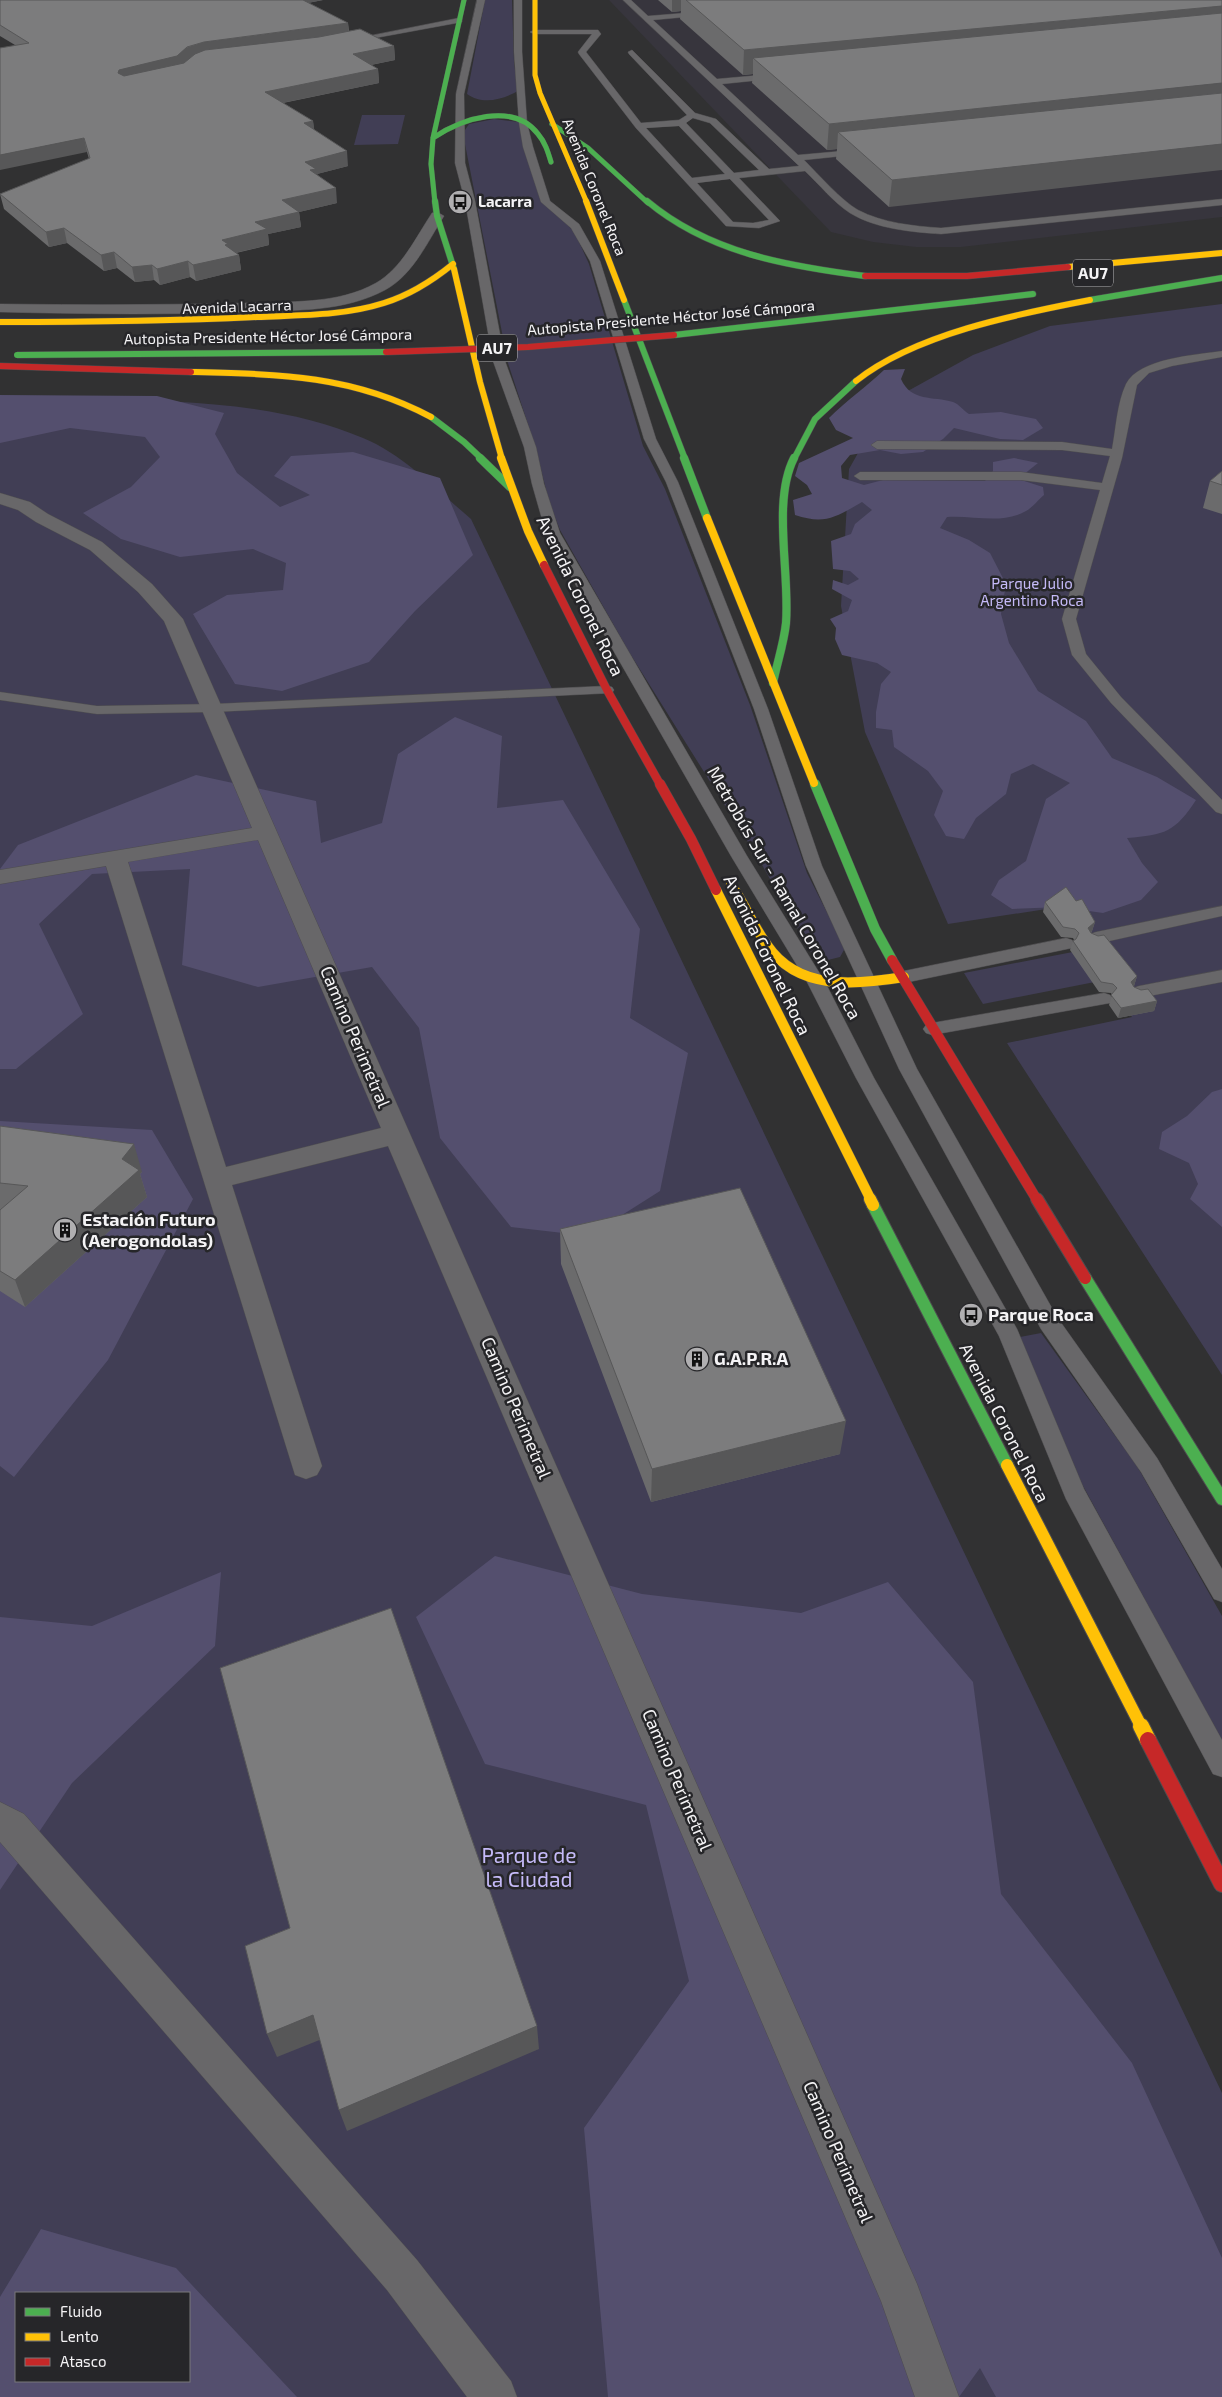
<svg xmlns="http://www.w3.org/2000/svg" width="1222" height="2397" viewBox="0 0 1222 2397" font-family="'Exo 2',sans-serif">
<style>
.built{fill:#37353d}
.green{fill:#413e55;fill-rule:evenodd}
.forest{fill:#544f6e;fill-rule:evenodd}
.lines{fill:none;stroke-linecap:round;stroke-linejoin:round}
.lane-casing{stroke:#4e4d4f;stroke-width:1}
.street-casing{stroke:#4e4d4f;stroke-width:1}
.fast-far4-casing{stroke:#4e4d4f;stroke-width:5.5}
.fast-far3-casing{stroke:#4e4d4f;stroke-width:7}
.fast-far2-casing{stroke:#4e4d4f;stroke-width:9}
.fast-far1-casing{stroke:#4e4d4f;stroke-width:11}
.fast-casing{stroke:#4e4d4f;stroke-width:14}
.slow-far5-casing{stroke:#4e4d4f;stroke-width:5.5}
.slow-far4-casing{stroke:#4e4d4f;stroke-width:7}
.slow-far3-casing{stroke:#4e4d4f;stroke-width:9}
.slow-far2-casing{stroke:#4e4d4f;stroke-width:11}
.slow-far1-casing{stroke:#4e4d4f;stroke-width:14}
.slow-casing{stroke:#4e4d4f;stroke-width:18}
.jam-far4-casing{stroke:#4e4d4f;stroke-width:7}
.jam-far3-casing{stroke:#4e4d4f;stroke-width:9}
.jam-far2-casing{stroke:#4e4d4f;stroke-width:11}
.jam-far1-casing{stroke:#4e4d4f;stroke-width:14}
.jam-casing{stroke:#4e4d4f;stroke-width:18}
.lane{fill:#686769;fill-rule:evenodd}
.street{fill:#686769;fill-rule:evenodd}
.fast-far4{stroke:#4caf50;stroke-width:5}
.fast-far3{stroke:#4caf50;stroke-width:6}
.fast-far2{stroke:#4caf50;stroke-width:8}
.fast-far1{stroke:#4caf50;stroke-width:10}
.fast{stroke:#4caf50;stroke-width:12}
.slow-far5{stroke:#ffc107;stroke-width:5}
.slow-far4{stroke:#ffc107;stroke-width:6}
.slow-far3{stroke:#ffc107;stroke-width:8}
.slow-far2{stroke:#ffc107;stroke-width:10}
.slow-far1{stroke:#ffc107;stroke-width:12}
.slow{stroke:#ffc107;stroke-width:16}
.jam-far4{stroke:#c62828;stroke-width:6}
.jam-far3{stroke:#c62828;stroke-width:8}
.jam-far2{stroke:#c62828;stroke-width:10}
.jam-far1{stroke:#c62828;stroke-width:12}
.jam{stroke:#c62828;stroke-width:16}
.fast-bridge-casing{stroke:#4e4d4f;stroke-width:7;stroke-linecap:butt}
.jam-bridge-casing{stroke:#4e4d4f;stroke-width:7;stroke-linecap:butt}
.fast-bridge{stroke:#4caf50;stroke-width:6}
.jam-bridge{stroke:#c62828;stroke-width:6}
.wall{fill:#6b6b6c}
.shaded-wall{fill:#575758}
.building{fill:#7c7c7d;stroke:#575758}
.labels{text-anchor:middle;stroke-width:5;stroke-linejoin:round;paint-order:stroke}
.far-street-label{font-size:15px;fill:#f4f3f5;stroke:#262629}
.far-poi-label{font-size:15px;font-weight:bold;fill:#f4f3f5;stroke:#262629;text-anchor:start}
.far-park-label{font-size:15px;fill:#c5baf8;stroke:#262629}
.shield{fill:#262629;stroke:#b6b6b8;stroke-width:1}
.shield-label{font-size:16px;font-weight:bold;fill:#f4f3f5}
.street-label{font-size:18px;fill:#f4f3f5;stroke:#262629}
.poi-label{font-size:18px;font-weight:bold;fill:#f4f3f5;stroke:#262629;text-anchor:start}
.near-park-label{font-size:21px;fill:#c5baf8;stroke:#262629}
</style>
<rect width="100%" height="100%" fill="#313132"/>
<path class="built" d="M609 0H1222V217L961 247H916L873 242 831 232Z"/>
<path class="green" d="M485 0H512L514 63 518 91C502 100 482 105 467 94Z
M362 115H405L398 144 354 145Z
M494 119 519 122 553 208 575 233 589 264 643 446 665 489 750 705 807 873 845 948 840 957 824 961 813 956 761 863 629 652 560 530 549 502 536 449 508 363 464 139 465 130 469 124Z
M1222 304V1375L1007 1043 1132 1017 1105 980 983 1004 964 973 1083 950 1053 908 948 924 865 732 841 606 849 469 871 430 906 392 973 355 1050 326Z
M0 400C115 401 256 392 363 438 404 455 437 490 471 519L1222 2093V2397H0ZM16 2293H189V2381H16Z
M1041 1333 1137 1466 1222 1616V1741L1082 1484 1020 1337Z"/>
<path class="forest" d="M905 369 901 379C911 402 933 396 953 402 959 404 964 411 969 414L1001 412 1036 419 1043 428 1023 440 1000 439 954 428 943 439 923 452 901 454 880 450 850 455 841 466 842 478 864 485 883 480 985 481 993 471V462L1014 458 1038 463 1018 479 1043 487 1044 495C1038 500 1032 508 1026 511 1002 525 973 515 947 517L940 528 969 540 990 553 1006 584 1001 614 1009 643 1038 691 1086 721 1112 758 1157 777 1196 800C1175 832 1165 835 1127 838L1142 863 1158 882 1141 900 1103 913 1061 907 1012 909 991 895 999 880 1026 861 1046 799 1070 783 1033 764 1011 774 1006 794 976 818 964 839 946 836 934 815 943 791 928 771 894 747 892 730 876 728V712L881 684 891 672 877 663 842 655 835 639 836 628 830 619 848 611 852 600 832 589 833 580 848 585 859 579 850 571 833 569 831 541 851 534 855 524 872 510 862 502C836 517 825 525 795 515L793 500 812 494 807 485 795 476 799 463 853 438 836 430 829 418C846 401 866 387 884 370Z
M0 395 157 396 224 413 215 434 237 473 280 507 310 495 274 476 291 456 353 452 440 478 473 555 415 611 369 662 282 691 235 684 193 614 227 595 283 590 286 563 253 549 180 557 121 539 83 513 131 487 160 457 145 437 70 428 0 443Z
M455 717 502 736 497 808 563 800 640 929 630 1018 688 1053 660 1191 589 1236 511 1227 440 1138 419 1028 372 967 258 987 182 965 190 869 92 874 39 924 83 1014 16 1069H0V869L18 845 196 775 316 801 321 843 382 823 398 754Z
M1222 1089V1227L1190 1199 1198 1184 1189 1163 1159 1149 1162 1132 1187 1116 1212 1092Z
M0 1121 152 1130 193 1199 108 1360 14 1477 0 1466Z
M495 1556 642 1594 801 1613 888 1582 973 1682 1001 1894 1132 2063 1222 2258V2397H996L980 2368 959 2397H608L584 2128 689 1981 646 1805 485 1764 416 1617Z
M221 1572 215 1646 72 1783 0 1890V1617L92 1626Z
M41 2229 176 2268 297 2397H0V2297ZM16 2293H189V2381H16Z"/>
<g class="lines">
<g class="lane-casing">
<path id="lane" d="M477 0H485L464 94 465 163 475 201 505 361 536 447 544 484 560 533 747 856 825 982 874 1078 1017 1329 1084 1489 1222 1740V1777L1213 1774 1066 1499 999 1336 856 1078 807 982 731 856 546 533 532 484 524 447 493 361 465 201 455 163 456 94Z
M514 0H522V52L527 123 533 147 550 201 579 224 600 261 656 439 678 482 768 709 822 866 917 1069 1057 1317 1157 1458 1222 1569V1602L1214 1599 1141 1472 1041 1329 899 1069 806 866 754 709 666 482 644 439 590 261 571 228 541 202 523 147 519 123 514 52Z
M623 0H631L648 16 710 11V15H707L653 20 717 79 783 73V77L780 78 722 84 798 155 865 149 867 151 862 154 804 160C818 174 842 201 858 210 883 223 913 226 941 228L1222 199V205L941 234C912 232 876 229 850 213 834 203 819 184 805 171L739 178 780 221 759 228 726 226 636 128 579 54 578 52 592 34H534L530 32 534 30H598L601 34 586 52 641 123 679 120 687 115 629 54 628 52 632 50 695 113 716 119 769 169 799 166ZM693 118 710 123 759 170 734 173 686 123ZM679 126 725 174 692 178 646 128ZM730 179 769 220 753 223 733 222 697 183Z
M459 18H462V22L348 43 344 41Z
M1222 351V357L1172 366 1149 373 1137 385 1122 458 1076 619 1086 654 1121 697 1222 800V814L1216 812 1111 703 1072 655 1062 619 1100 490 1021 480H860L854 476 860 472H1021L1102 483 1110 456 1062 450 877 449 871 445 877 441 1062 442 1112 449C1116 428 1117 403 1126 384 1139 358 1196 355 1222 351Z
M607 686 612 687 614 690 612 693 213 712 97 714 0 700V692L97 706 213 704Z
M1222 906V916L1096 944 1090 942 1087 938 1090 934 1096 932Z
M1066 938 1072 940 1075 944 1072 948 904 983 898 981 895 977 898 973 904 971Z
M1222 970V982L1139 998 1133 996 1130 992 1133 988 1139 986Z
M1104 993 1110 995 1113 999 1110 1003 932 1035 926 1033 923 1029 926 1025 932 1023Z"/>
</g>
<g class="street-casing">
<path id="street" d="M437 212 444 216C428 241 413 275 385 290 342 313 291 310 244 312 162 315 81 314 0 312V304C82 305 164 305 246 303 289 301 337 305 376 283 402 268 416 237 432 213Z
M0 493 30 502 48 514 102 542 152 584 183 619 917 2284 959 2397H915L881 2301 388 1146 232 1185 322 1466 317 1475 306 1479 295 1475 106 866 0 884V870L252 828 164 621 138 592 90 550 36 522 18 510 0 504ZM258 840 381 1128 226 1167 128 862Z
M0 1802 24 1814 417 2260 511 2381 517 2397H467L387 2290 0 1842Z"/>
</g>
<g class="fast-far4-casing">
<path id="fast-far4" d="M552 124 588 148 648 203
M433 138C461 119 513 101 538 134 545 142 548 152 551 162
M435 203 431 164 433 138 464 0"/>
</g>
<g class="fast-far3-casing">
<path id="fast-far3" d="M435 201 437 216 454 269
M647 201C709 253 787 266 865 276
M624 300 685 459
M1090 300 1222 278
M975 301 1033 294
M431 417 464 442 482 459
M794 459 815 419 856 381"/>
</g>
<g class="fast-far2-casing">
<path id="fast-far2" d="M480 458 510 487
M684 458 707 518
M773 683C777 663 784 643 786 623 790 573 772 501 794 458
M814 783 815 786"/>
</g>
<g class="fast-far1-casing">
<path id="fast-far1" d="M815 784 875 929 892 960"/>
</g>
<g class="fast-casing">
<path id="fast" d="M873 1205 1007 1465
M1085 1278 1222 1499"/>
</g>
<g class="slow-far5-casing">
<path id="slow-far5" d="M535 0V75L540 93 587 203"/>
</g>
<g class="slow-far4-casing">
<path id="slow-far4" d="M586 201 624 300
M1068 267 1222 253
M454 269 480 382 502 459
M0 322C86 322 171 321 257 317 300 315 343 316 384 303 410 295 432 281 453 264
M191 372C278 374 352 375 431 417
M856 381C915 334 1017 314 1090 300"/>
</g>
<g class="slow-far3-casing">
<path id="slow-far3" d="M501 458 528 531 544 565
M707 518 814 783"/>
</g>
<g class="slow-far2-casing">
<path id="slow-far2" d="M731 885C745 904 753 926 767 945 798 991 855 985 904 977
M716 890 871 1200"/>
</g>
<g class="slow-far1-casing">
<path id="slow-far1" d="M870 1199 873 1205
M1007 1465 1142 1728"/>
</g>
<g class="slow-casing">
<path id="slow" d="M1141 1726 1148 1740"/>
</g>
<g class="jam-far4-casing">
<path id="jam-far4" d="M865 276H967L1068 267
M0 366 191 372"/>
</g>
<g class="jam-far3-casing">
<path id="jam-far3" d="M544 565 607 690 661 786"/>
</g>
<g class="jam-far2-casing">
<path id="jam-far2" d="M660 784 691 839 716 890
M892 960 1037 1200"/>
</g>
<g class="jam-far1-casing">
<path id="jam-far1" d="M1037 1199 1085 1278"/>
</g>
<g class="jam-casing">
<path id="jam" d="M1148 1740 1222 1884"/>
</g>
<use href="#lane" class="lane"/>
<use href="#street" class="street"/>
<use href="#fast-far4" class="fast-far4"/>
<use href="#fast-far3" class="fast-far3"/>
<use href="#fast-far2" class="fast-far2"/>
<use href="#fast-far1" class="fast-far1"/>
<use href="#fast" class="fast"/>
<use href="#slow-far5" class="slow-far5"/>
<use href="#slow-far4" class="slow-far4"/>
<use href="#slow-far3" class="slow-far3"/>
<use href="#slow-far2" class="slow-far2"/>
<use href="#slow-far1" class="slow-far1"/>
<use href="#slow" class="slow"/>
<use href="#jam-far4" class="jam-far4"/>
<use href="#jam-far3" class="jam-far3"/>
<use href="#jam-far2" class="jam-far2"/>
<use href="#jam-far1" class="jam-far1"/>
<use href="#jam" class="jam"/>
<g class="fast-bridge-casing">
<path id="fast-bridge" d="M674 335 975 301
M17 355 386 352"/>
</g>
<g class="jam-bridge-casing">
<path id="jam-bridge" d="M386 352 528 347 674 335"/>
</g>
<use href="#fast-bridge" class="fast-bridge"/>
<use href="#jam-bridge" class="jam-bridge"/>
</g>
<path class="wall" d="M0 0H323L308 3 348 23 349 31 394 46 395 60 371 65 378 69 379 83 283 103 313 121 314 130 348 166 317 174 337 203 299 212 301 227 268 234 269 245 236 253 239 255 241 270 196 281 190 277 160 285 154 280 135 282 117 268 104 271 67 243 49 247 4 209 0 194 89 159 87 152 15 45 0 36Z
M658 0H1222L889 207 836 159 837 149 827 150 752 83 753 74 743 75 680 19 681 11 672 12Z
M1222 471V514L1203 508 1210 481Z
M1076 901 1095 922 1092 931 1091 933 1137 976 1134 986V987L1157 1001 1154 1011 1118 1018 1109 1005 1112 995 1111 993 1099 992 1070 950 1073 941 1074 940 1073 938 1061 937 1043 912 1045 902Z
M0 1126 142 1172 140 1174 147 1197 25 1307 0 1291Z
M560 1229 840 1454 651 1502 561 1264Z"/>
<path class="shaded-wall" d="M290 0H323L291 6Z
M672 0H681V11L672 12Z
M1222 6V30L753 58V74L743 75 744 50Z
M348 23 349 36 179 69 122 83 118 73 119 70 204 42Z
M394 46 395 60 355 68 353 54Z
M378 69 379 83 267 106 265 92Z
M1222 83V108L838 132 837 149 827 150 829 124Z
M313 121 315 135 304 123Z
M84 138 87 152 0 170V155Z
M1222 144V170L889 207 892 180Z
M347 151 348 166 317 174 318 183 305 162Z
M336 188 337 203 299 212 301 227 268 234 269 245 230 254 239 255 241 270 196 281 193 265 222 240 255 222 282 200Z
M64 228 67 243 49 247 46 232Z
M114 252 117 268 104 271 101 255Z
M188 261 190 277 160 285 157 269Z
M152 265 154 280 135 282 132 267Z
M1095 922 1092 931 1085 938 1088 928Z
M1137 976 1134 986 1128 992 1131 982Z
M1157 1001 1154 1011 1118 1018 1121 1008Z
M134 1144 142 1172 140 1174 147 1197 25 1307 15 1280 122 1159Z
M846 1421 840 1454 651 1502 652 1469Z
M313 2015 322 2039 277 2057 267 2034Z
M537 2026 539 2049 347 2131 339 2110Z"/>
<path class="building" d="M0 0H303L348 23 204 42 187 47 177 56 119 70 118 73 124 76 184 63 195 54 205 50 319 37 360 29 394 46 353 54 378 69 265 92 313 121 304 123 347 151 305 162 316 169 310 170 336 188 282 200 299 212 255 222 267 229 222 240 228 244 225 245 239 255 193 265 188 261 157 269 152 265 132 267 114 252 101 255 64 228 46 232 0 194 90 158 84 138 0 155V48L29 43 0 25Z
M686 0H1222V6L744 50Z
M1222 13V83L829 124 753 58Z
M1222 93V144L892 180 838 132Z
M1222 471V485L1210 481Z
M1066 887 1076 901 1082 899 1095 922 1088 928 1091 933 1098 936 1104 935 1137 976 1131 982 1134 987 1141 990 1148 989 1157 1001 1121 1008 1111 995 1117 988 1113 984 1101 982 1073 941 1076 939 1079 933 1075 929 1063 927 1045 902Z
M0 1126 134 1144 122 1159 139 1170 15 1280 0 1271V1210L28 1186 0 1183Z
M740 1188 846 1421 652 1469 560 1229Z
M391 1608 537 2026 339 2110 313 2015 267 2034 245 1946 290 1928 220 1668Z"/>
<defs>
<g id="bus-disc" transform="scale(1.25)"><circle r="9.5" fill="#b0afb1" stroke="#262629"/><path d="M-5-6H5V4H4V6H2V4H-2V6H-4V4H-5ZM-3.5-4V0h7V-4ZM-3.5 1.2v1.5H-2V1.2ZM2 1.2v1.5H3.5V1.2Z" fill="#111"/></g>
<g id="building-disc" transform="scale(1.25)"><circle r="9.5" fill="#b0afb1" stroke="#262629"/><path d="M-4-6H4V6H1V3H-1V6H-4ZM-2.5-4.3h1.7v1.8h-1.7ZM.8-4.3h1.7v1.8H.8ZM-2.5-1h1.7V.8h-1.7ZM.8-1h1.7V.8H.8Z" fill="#111"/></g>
</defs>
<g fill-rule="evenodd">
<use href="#bus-disc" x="460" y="202"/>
<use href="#building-disc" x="65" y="1230"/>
<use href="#bus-disc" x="971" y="1315"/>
<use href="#building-disc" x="697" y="1359"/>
</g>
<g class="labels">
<g class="far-street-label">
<text transform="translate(594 187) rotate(68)" y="5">Avenida Coronel Roca</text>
<text transform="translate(237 307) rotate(-2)" y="5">Avenida Lacarra</text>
<text transform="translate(671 318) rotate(-5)" y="5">Autopista Presidente Héctor José Cámpora</text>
<text transform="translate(268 337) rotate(-1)" y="5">Autopista Presidente Héctor José Cámpora</text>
</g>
<g class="far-poi-label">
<text x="478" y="207">Lacarra</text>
</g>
<g class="far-park-label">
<text x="1032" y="589">Parque Julio<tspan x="1032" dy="17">Argentino Roca</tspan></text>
</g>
<g class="shield">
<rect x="1073" y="259.5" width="40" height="27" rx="4"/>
<rect x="477" y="334.5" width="40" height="27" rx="4"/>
</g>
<g class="shield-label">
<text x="1093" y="279">AU7</text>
<text x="497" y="354">AU7</text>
</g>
<g class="street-label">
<text transform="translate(580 596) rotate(64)" y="6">Avenida Coronel Roca</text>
<text transform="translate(784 893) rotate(60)" y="6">Metrobús Sur - Ramal Coronel Roca</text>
<text transform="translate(767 955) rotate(64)" y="6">Avenida Coronel Roca</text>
<text transform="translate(355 1037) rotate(67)" y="6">Camino Perimetral</text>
<text transform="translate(516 1408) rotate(67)" y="6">Camino Perimetral</text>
<text transform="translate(1004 1423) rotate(63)" y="6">Avenida Coronel Roca</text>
<text transform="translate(677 1780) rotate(67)" y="6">Camino Perimetral</text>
<text transform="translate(838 2152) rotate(67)" y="6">Camino Perimetral</text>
</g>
<g class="poi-label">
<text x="82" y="1226">Estación Futuro<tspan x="82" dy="21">(Aerogondolas)</tspan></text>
<text x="988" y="1321">Parque Roca</text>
<text x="714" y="1365">G.A.P.R.A</text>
</g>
<g class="near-park-label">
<text x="529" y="1863">Parque de<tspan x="529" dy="24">la Ciudad</tspan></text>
</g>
</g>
<rect x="15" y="2292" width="175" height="90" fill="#262629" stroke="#78787b"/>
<rect x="25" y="2308" width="25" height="8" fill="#4caf50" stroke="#78787b"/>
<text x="60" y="2317" font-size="15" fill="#f4f3f5">Fluido</text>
<rect x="25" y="2333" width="25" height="8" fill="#ffc107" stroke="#78787b"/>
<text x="60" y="2342" font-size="15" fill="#f4f3f5">Lento</text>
<rect x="25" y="2358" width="25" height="8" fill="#c62828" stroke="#78787b"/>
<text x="60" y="2367" font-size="15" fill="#f4f3f5">Atasco</text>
</svg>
